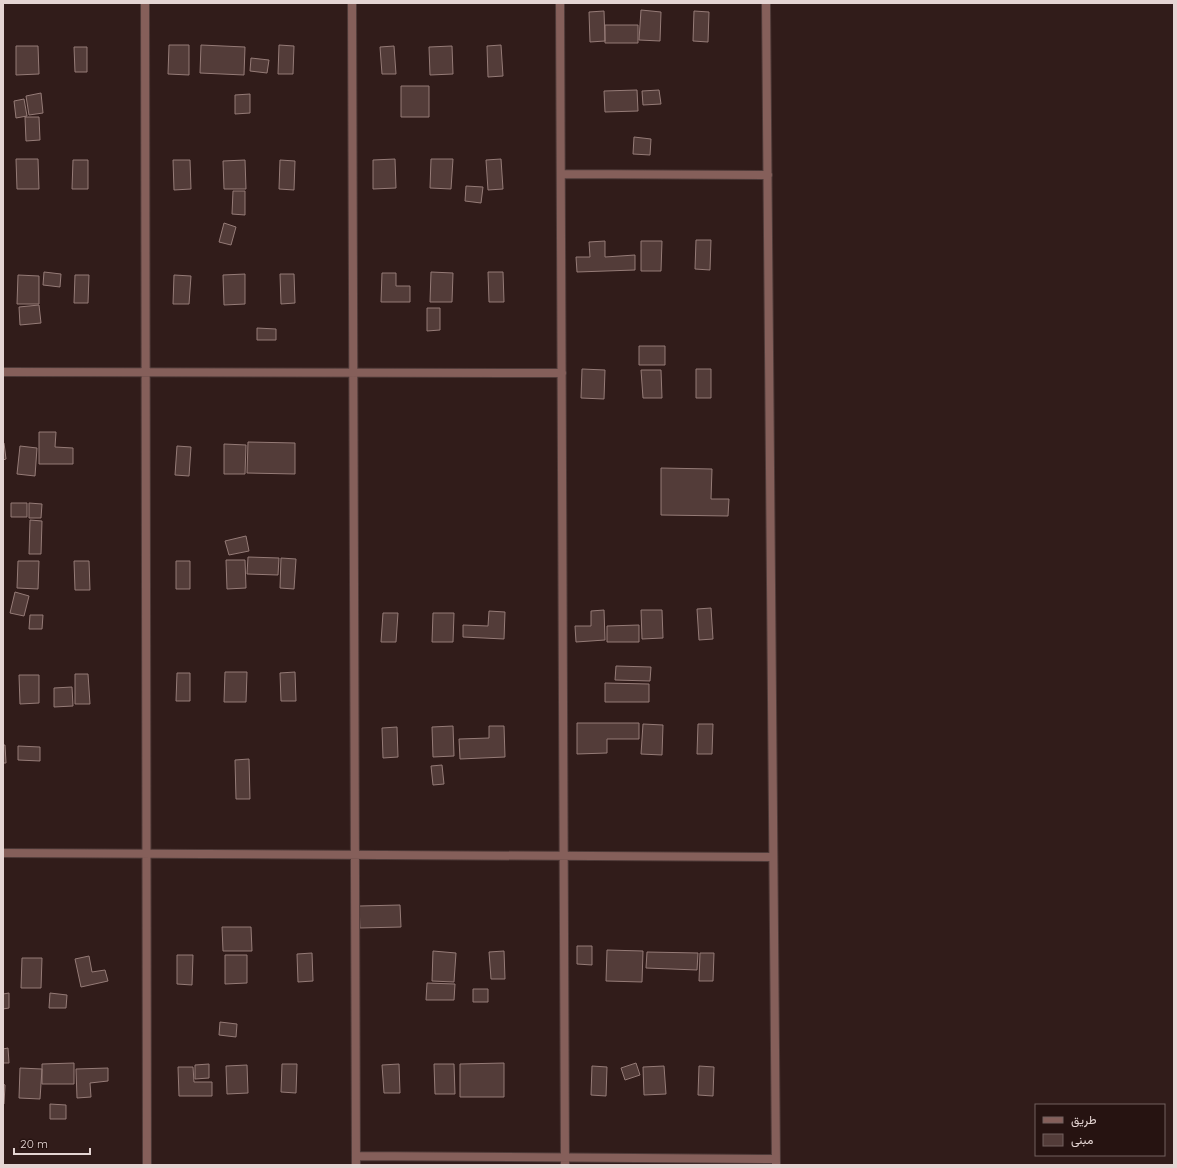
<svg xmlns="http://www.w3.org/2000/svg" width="1177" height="1168" viewBox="0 0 1177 1168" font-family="Quicksand,Vazirmatn,sans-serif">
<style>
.building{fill:#533c39;stroke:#957b77}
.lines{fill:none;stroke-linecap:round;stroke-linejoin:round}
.minor-casing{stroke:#4e3a38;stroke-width:10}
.minor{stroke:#855f5a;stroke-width:8}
</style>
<rect width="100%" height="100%" fill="#311c1a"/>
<path class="building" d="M641 10 661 12 660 41 639 40Z
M604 11 605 41 590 42 589 12Z
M694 11 709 12 708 42 693 41Z
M605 25H638V43H605Z
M169 45H189V75L168 74Z
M201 45 245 47 244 75 200 73Z
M279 45 294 46 293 74H278Z
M501 45 503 76 488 77 487 46Z
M16 46H38L39 74 16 75Z
M394 46 396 74H382L380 47Z
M452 46 453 74 430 75 429 47Z
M74 47H87V72H75Z
M251 58 269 60 267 73 250 71Z
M401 86H429V117H401Z
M637 90 638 111 605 112 604 91Z
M659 90 661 104 643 105 642 91Z
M41 93 43 113 29 115 26 96Z
M250 94V113L235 114V95Z
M24 99 27 116 16 118 14 101Z
M25 117H39L40 140 26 141Z
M634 137 651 139 650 155 633 154Z
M16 159H38L39 189H17Z
M395 159 396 188 373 189V160Z
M431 159H453L451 189 430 188Z
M501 159 503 189 488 190 486 160Z
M73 160H88V189H72Z
M173 160H190L191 189 174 190Z
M245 160 246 189H224L223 161Z
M280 160 295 161 294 190 279 189Z
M466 186 483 187 481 203 465 201Z
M233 191H245V215L232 214Z
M224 223 236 227 231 245 219 242Z
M696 240H711L710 270 695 269Z
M605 241V257L635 255V270L577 272 576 257H590L589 242Z
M641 241H662L661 271H641Z
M44 272 61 274 60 287 43 285Z
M431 272 453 273 452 302H430Z
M488 272H503L504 302H489Z
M382 273H396V286H410V302H381Z
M245 274V304L224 305 223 275Z
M280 274H294L295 303 281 304Z
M18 275 39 276V304H17Z
M75 275H89L88 303H74Z
M174 275 191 276 189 304H173Z
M39 305 41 323 20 325 19 307Z
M427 308H440V330L427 331Z
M257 328 276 329V340H257Z
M639 346H665V365H639Z
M582 369 605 370 604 399 581 398Z
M696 369H711V398H696Z
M641 370H661L662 398H643Z
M39 432H56L55 447 73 448V464H39Z
M248 442 295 443V474L247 473Z
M3 443H4L6 459 3 460Z
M224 444 246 445 245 474H224Z
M20 446 37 448 35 476 17 474Z
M177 446 191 447 189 476 175 475Z
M661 468 712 469 711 499H729L728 516 661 515Z
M11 503H27V517H11Z
M29 503 42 504 41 518H29Z
M30 520 42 521 41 554H29Z
M246 536 249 551 229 555 225 541Z
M248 557 279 558 278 575 247 574Z
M281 558 296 559 294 589 280 588Z
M226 560H245L246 588 227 589Z
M18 561H39L38 589 17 588Z
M74 561H89L90 590H75Z
M176 561H190V589H176Z
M15 592 29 596 24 616 10 613Z
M711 608 713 639 699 640 697 609Z
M604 610 605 640 576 642 575 626H591V611Z
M641 610H662L663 638 642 639Z
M489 611 505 612 504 639 463 637V625L488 626Z
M383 613H398L396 642H381Z
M433 613H454L453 642H432Z
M30 615H43L42 629H29Z
M639 625V642H607V626Z
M616 666 651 667 650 681 615 680Z
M225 672H247L246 702H224Z
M295 672 296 701H281L280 673Z
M177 673H190V701H176Z
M75 674H88L90 704H75Z
M19 675H39V703L20 704Z
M605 683 649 684V702H605Z
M72 687 73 706 54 707V688Z
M577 723H639V739H607V753L577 754Z
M643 724 663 725 662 755 641 754Z
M698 724H713L712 754H697Z
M453 726 454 756 433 757 432 727Z
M489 726H504L505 757 460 759 459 739 489 738Z
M397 727 398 757 383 758 382 728Z
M3 745H5L6 763H3Z
M18 746 40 747V761L18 760Z
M249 759 250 799H236L235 760Z
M442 765 444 784 433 785 431 766Z
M400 905 401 927 360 928 359 906Z
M222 927H251L252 951H223Z
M577 946H592V965L577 964Z
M607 950 643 951 642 982 606 981Z
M433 951 456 953 454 982 432 981Z
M504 951 505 979H491L489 952Z
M647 952 698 953 697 970 646 968Z
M312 953 313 981 298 982 297 954Z
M700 953H714L713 981H699Z
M177 955H193L192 985 177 984Z
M225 955H247V983L225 984Z
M89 956 92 972 105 970 108 981 81 987 75 959Z
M22 958H42L41 988H21Z
M427 983 455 984 454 1000H426Z
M473 989H488V1002H473Z
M9 993V1008L3 1009V994Z
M50 993 67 995 66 1008H49Z
M220 1022 237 1024 236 1037 219 1035Z
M8 1048 9 1063H3V1049Z
M74 1063V1084H42V1064Z
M504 1063V1097H460V1064Z
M636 1063 640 1075 625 1080 621 1068Z
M209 1064V1078L195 1079V1065Z
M282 1064H297L296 1093 281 1092Z
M399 1064 400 1093H384L382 1065Z
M434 1064H454L455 1094H435Z
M247 1065 248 1093 227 1094 226 1066Z
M592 1066 607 1067 606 1096 591 1095Z
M664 1066 666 1094 644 1095 643 1067Z
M699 1066 714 1067 713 1096 698 1095Z
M178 1067H193L194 1082H212V1096H179Z
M20 1068 42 1069 40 1099 19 1098Z
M108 1068V1081L90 1083 91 1097 77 1098 76 1069Z
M3 1084 5 1085 4 1104H3Z
M50 1104 66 1105V1119H50Z"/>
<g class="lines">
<g class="minor-casing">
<path id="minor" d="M145 3 147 1165
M352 3 356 1165
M560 3 565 1165
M766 3 776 1165
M561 174 768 175
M3 372 562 373
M3 853 773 857
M356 1156 776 1159"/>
</g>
<use href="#minor" class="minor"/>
</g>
<rect width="1177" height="1168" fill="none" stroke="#e4d5d3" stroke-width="8"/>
<rect x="1035" y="1104" width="130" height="52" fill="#261311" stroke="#72615f"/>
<rect x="1043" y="1117" width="20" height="6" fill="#855f5a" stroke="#72615f"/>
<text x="1071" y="1124" font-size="12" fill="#e4d5d3">طريق</text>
<rect x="1043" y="1134" width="20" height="12" fill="#533c39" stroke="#72615f"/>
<text x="1071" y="1144" font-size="12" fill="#e4d5d3">مبنى</text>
<path d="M14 1148v6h76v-6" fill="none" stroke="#e4d5d3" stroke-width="2"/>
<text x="20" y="1148" font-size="12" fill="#e4d5d3" stroke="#261311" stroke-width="3" paint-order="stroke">20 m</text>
</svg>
